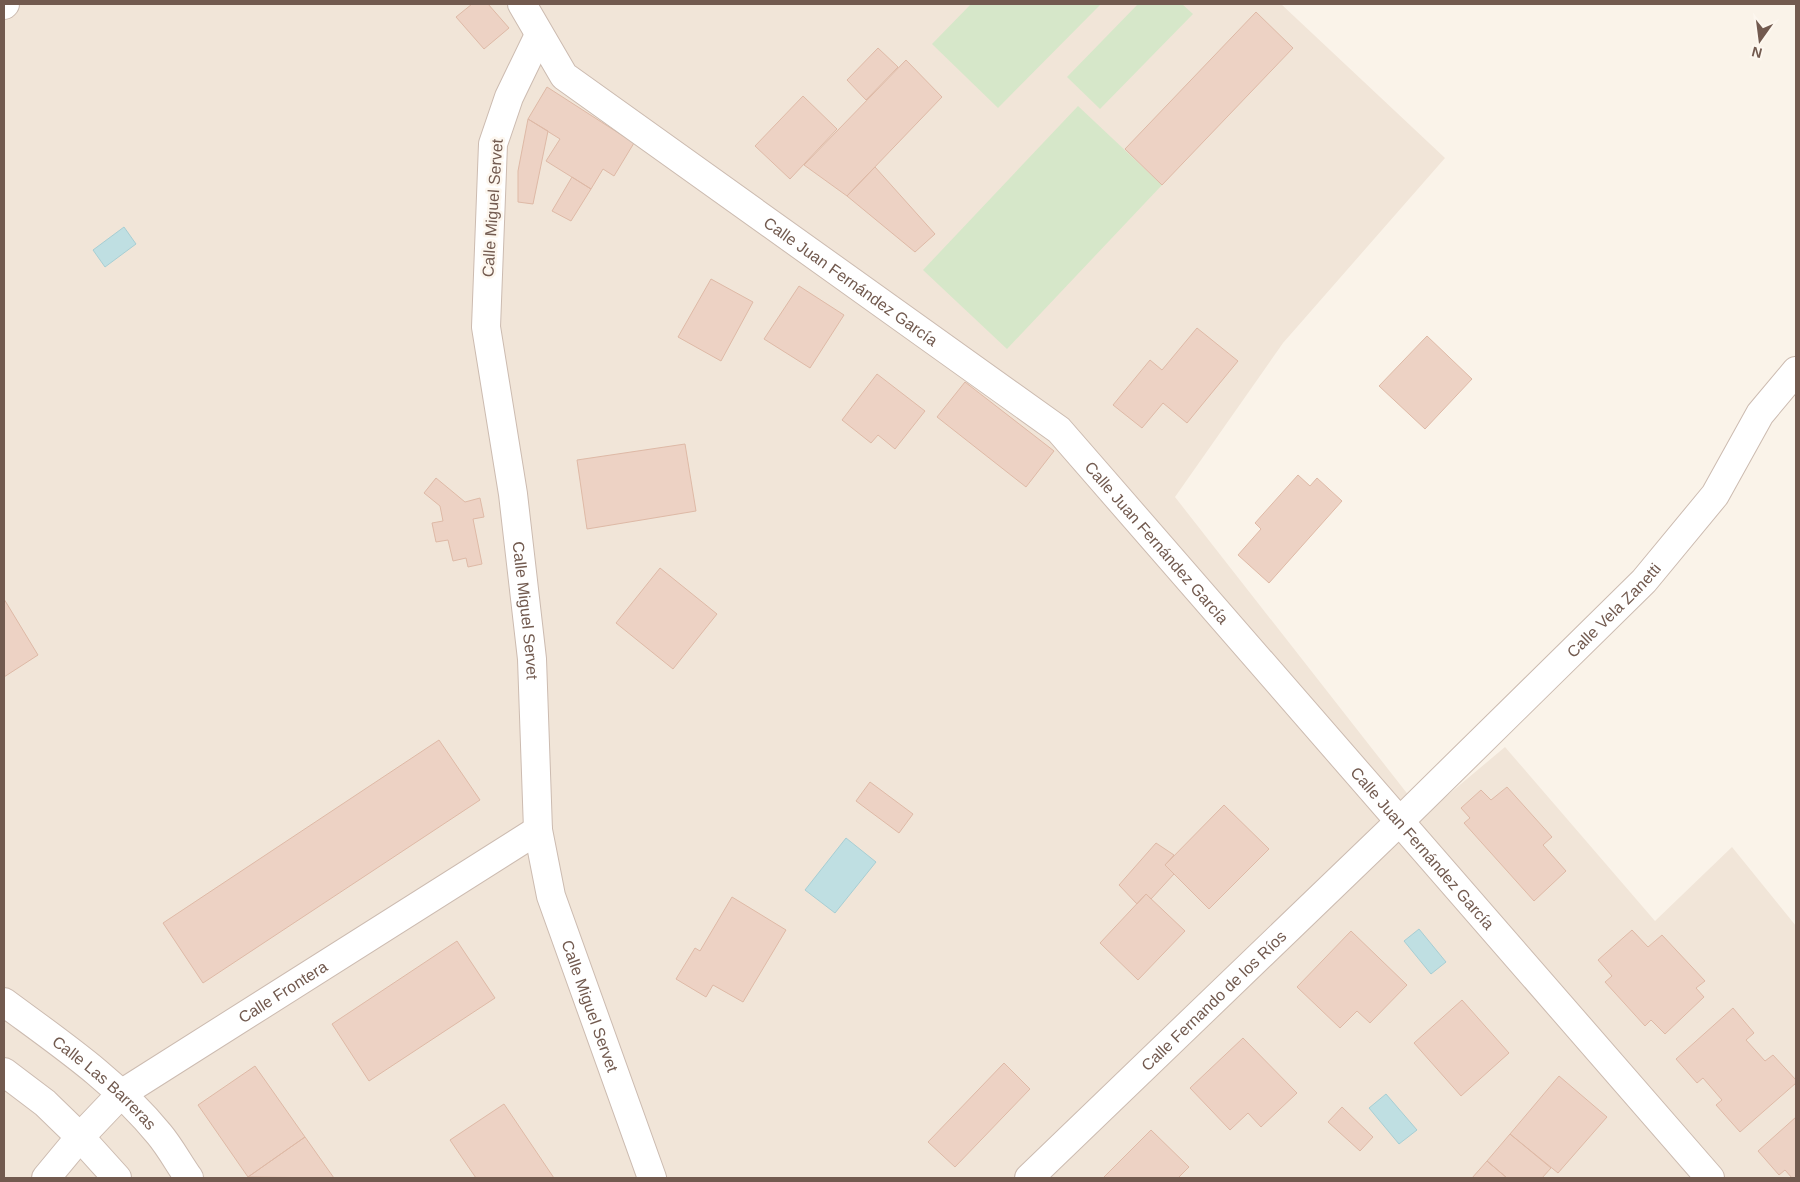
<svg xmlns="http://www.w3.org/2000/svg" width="1800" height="1182" viewBox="0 0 1800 1182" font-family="Arial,sans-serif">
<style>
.residential{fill:#f1e5d8}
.green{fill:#d6e7c9}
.water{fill:#bfdfe2;stroke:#a7ced3}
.building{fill:#edd2c4;stroke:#deb9a6}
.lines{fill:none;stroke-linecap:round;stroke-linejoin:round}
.street-casing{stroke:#ccbbb0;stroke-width:30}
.street{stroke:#fff;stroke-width:28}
.labels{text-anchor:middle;stroke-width:5;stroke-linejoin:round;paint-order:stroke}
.street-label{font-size:16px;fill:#725a4f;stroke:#fdf7ef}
</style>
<rect width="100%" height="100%" fill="#faf3e9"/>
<path class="residential" d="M4 4H1281L1445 158 1283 343 1175 497 1424 815 1505 747 1655 921 1732 847 1796 926V1178H4Z"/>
<path class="green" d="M971 4H1101L998 108 932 44Z
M1138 4H1182L1193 14 1100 109 1067 77Z
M1078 106 1162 185 1007 349 923 270Z"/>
<path class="water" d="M124 227 136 244 105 267 93 250Z
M846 838 876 862 835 913 805 890Z
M1419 929 1446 962 1431 974 1404 941Z
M1386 1094 1417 1130 1399 1144 1369 1108Z"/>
<path class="building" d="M472 4H488L509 28 484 49 456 17Z
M1256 12 1293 48 1162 185 1125 149Z
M878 48 898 67 866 100 847 80Z
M906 60 942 97 847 196 804 165Z
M547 87 634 143 614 176 603 169 591 189 546 161 560 139 528 119Z
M803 96 837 129 790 179 755 146Z
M528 119 548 131 533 204 518 202V171Z
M875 167 935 234 915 252 847 196Z
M572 177 591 189 571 221 552 211Z
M711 279 753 302 721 361 678 337Z
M799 286 844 315 810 368 764 339Z
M1197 328 1238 361 1187 423 1163 403 1142 428 1113 405 1150 360 1162 370Z
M1427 336 1472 379 1425 429 1379 386Z
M877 374 925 411 895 449 878 435 871 443 842 420Z
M965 382 1054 451 1026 487 937 417Z
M685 444 696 511 587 529 577 460Z
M1298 475 1310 486 1317 478 1342 501 1269 583 1238 555 1261 529 1255 523Z
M436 478 465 502 480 498 484 517 473 519 482 564 468 567 466 558 453 561 448 540 436 542 432 523 443 521 440 506 424 493Z
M660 568 717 614 673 669 616 623Z
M4 599 38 655 4 677Z
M439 740 480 800 203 983 163 923Z
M870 782 913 814 899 833 856 801Z
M1507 787 1552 837 1543 845 1566 871 1534 901 1464 823 1470 818 1461 808 1481 790 1491 800Z
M1224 805 1269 849 1209 909 1165 865Z
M1156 843 1174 855 1165 865 1174 874 1151 899 1146 894 1137 904 1119 885Z
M1146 894 1185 931 1138 980 1100 943Z
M732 897 786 930 743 1002 713 985 706 997 676 979 695 948 700 951Z
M1632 930 1648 947 1662 935 1705 981 1696 988 1704 997 1665 1034 1651 1020 1645 1026 1605 982 1612 976 1598 960Z
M1351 931 1407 985 1370 1023 1357 1011 1340 1028 1297 987Z
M457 941 495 998 369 1081 332 1024Z
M1462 1000 1509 1053 1461 1096 1414 1043Z
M1733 1008 1754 1033 1746 1040 1765 1061 1773 1055 1796 1080V1083L1740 1132 1716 1105 1722 1100 1703 1078 1697 1083 1676 1059Z
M1243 1038 1297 1093 1261 1127 1248 1113 1230 1130 1190 1088Z
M1004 1063 1030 1089 955 1167 928 1142Z
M255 1066 305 1137 248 1177 198 1105Z
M1559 1076 1607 1117 1558 1173 1510 1134Z
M504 1104 554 1178H476L450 1140Z
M1342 1107 1373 1137 1360 1151 1328 1122Z
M1796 1117V1178H1792L1785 1170 1779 1175 1758 1151Z
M1151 1130 1189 1167 1178 1178H1103Z
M1510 1134 1551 1168 1542 1178H1507L1487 1161Z
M305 1137 334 1178 248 1177Z
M1487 1161 1507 1178H1472Z"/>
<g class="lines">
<g class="street-casing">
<g id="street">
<path id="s1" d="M522 4 564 76 1059 430 1710 1178"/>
<path d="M4 5 5 4"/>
<path id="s2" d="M539 35 509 97 493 144 486 327 513 494 532 659 538 830 551 896 652 1178"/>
<path id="s3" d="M4 1002C58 1042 116 1081 159 1134 170 1147 179 1164 189 1178"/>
<path d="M4 1072 45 1103 80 1137 117 1178"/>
<path id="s4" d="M46 1178 80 1137 121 1094 538 830"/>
<path id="s5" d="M1029 1178 1399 822 1644 581 1715 495 1760 414 1796 371"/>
</g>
</g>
<use href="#street" class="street"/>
</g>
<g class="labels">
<g class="street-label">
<text transform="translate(492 208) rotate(-86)" y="6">Calle Miguel Servet</text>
<text dy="6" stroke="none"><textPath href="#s1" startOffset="436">Calle Juan Fernández García</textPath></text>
<text dy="6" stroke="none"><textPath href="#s1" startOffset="841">Calle Juan Fernández García</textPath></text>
<text dy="6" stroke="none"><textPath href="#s5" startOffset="815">Calle Vela Zanetti</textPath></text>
<text dy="6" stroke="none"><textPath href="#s2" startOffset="588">Calle Miguel Servet</textPath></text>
<text dy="6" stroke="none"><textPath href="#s1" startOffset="1246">Calle Juan Fernández García</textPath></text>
<text dy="6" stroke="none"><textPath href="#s4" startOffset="304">Calle Frontera</textPath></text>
<text dy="6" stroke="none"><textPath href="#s5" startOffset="256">Calle Fernando de los Ríos</textPath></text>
<text dy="6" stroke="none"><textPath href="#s2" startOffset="992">Calle Miguel Servet</textPath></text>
<text dy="6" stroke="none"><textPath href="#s3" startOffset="129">Calle Las Barreras</textPath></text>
</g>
</g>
<rect width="1800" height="1182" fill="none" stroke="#725a4f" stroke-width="10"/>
<g transform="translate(1760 40) rotate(194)" stroke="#fdf7ef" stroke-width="4" paint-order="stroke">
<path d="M0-4L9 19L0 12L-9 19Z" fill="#725a4f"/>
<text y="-8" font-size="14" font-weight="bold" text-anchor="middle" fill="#725a4f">N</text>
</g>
</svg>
